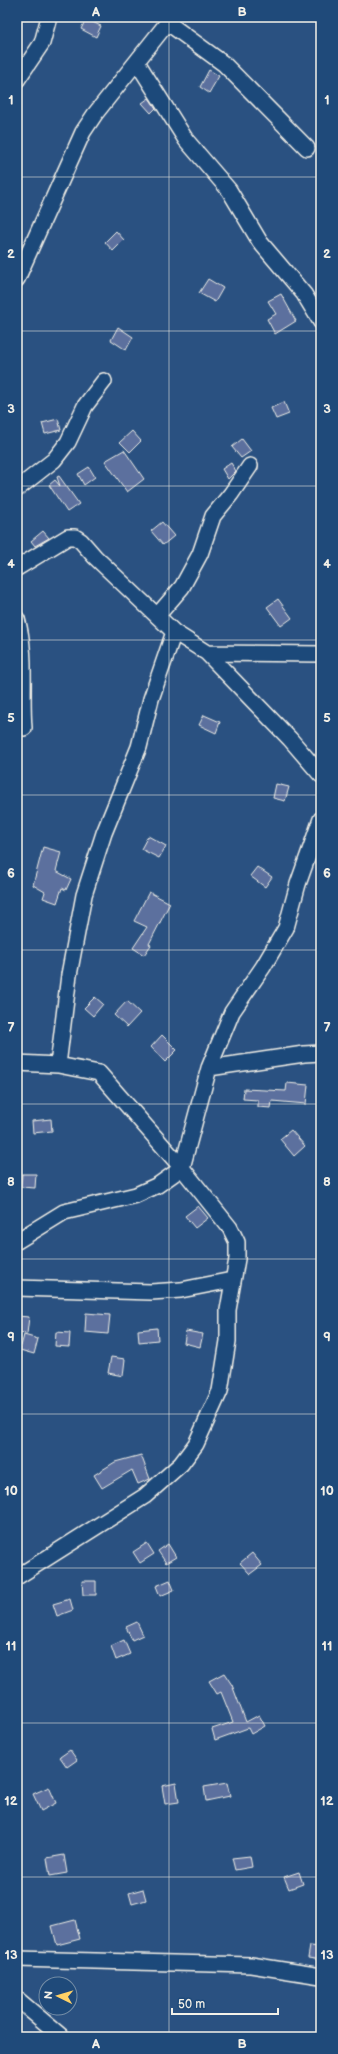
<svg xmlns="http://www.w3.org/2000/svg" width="338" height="2054" viewBox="0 0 338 2054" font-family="'Balsamiq Sans',sans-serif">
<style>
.building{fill:#5b709e;stroke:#f4f1e8}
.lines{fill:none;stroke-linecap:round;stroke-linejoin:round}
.street-casing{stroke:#f4f1e8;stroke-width:18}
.street{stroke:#1f4a7a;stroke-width:15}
.grid{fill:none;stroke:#f4f1e8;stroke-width:1;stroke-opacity:0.55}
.neatline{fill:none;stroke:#f4f1e8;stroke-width:1.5}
.grid-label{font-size:13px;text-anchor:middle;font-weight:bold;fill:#f4f1e8}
</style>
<rect width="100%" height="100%" fill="#2a5181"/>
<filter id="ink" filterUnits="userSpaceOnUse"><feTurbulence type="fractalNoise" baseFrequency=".025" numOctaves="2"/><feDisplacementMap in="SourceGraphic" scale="8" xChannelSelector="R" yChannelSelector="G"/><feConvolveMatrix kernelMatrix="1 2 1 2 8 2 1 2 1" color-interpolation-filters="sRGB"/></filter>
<g filter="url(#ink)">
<path class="building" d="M86 19 101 26 96 37 81 29Z
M209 70 219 76 209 93 200 87Z
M149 98 156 108 151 113 142 103Z
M116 231 124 240 113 251 105 242Z
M208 279 223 288 215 302 199 293Z
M281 294 296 321 275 334 267 319 276 314 268 301Z
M118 327 133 337 126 350 111 340Z
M284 402 289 414 276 419 271 408Z
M58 419 61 430 45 434 42 423Z
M132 431 141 441 130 452 120 442Z
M242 439 251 451 241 458 232 447Z
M124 450 144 479 127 492 105 461Z
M231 463 236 471 228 479 222 469Z
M89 467 95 477 84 485 78 474Z
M59 476 79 504 67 512 49 485 55 480 60 486 57 477Z
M162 522 174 536 163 545 151 531Z
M43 531 49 538 35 546 31 541Z
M278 599 292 618 281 626 267 607Z
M204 715 220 722 216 733 199 725Z
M276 784 289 787 285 801 273 798Z
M148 836 166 846 159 858 141 849Z
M43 847 61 852 56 871 71 879 66 890 62 888 57 903 43 898 45 892 33 885Z
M257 867 272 877 265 887 250 876Z
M149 892 170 903 149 944 151 945 144 955 133 948 147 927 134 921Z
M95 997 103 1004 93 1016 84 1008Z
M127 1001 140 1013 127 1027 114 1015Z
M162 1035 177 1050 165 1062 151 1047Z
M287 1083 308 1085 306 1104 272 1101 271 1108 258 1107V1100L243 1099 244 1089 286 1091Z
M51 1119 52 1131 33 1133 32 1121Z
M291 1130 305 1146 294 1156 280 1139Z
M22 1174H36L35 1188 21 1187Z
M198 1206 208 1218 195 1228 185 1216Z
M86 1313 110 1315 108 1334 85 1332Z
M17 1316 29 1317 27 1334 17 1333Z
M157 1328 158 1340 139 1342 138 1330Z
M186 1331 203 1334 200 1347 184 1343Z
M56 1332 70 1333 69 1347 55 1346Z
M24 1335 38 1339 34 1354 20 1350Z
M111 1357 125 1359 123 1376 108 1373Z
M141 1455 150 1479 138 1484 132 1470 102 1488 94 1475 115 1462Z
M147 1543 154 1554 140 1563 133 1552Z
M168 1544 176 1557 166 1563 158 1551Z
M252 1553 262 1565 250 1574 240 1563Z
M170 1580 174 1590 160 1596 156 1586Z
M82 1581H96V1595H83Z
M70 1599 73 1610 57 1616 53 1604Z
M137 1622 143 1635 132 1640 126 1627Z
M124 1640 130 1654 116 1660 111 1646Z
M224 1673 232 1685 246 1722 259 1715 265 1726 251 1734 248 1728 215 1740 212 1729 233 1722 221 1692 217 1694 209 1681Z
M70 1750 77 1760 67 1767 60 1757Z
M176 1783 179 1802 165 1804 162 1786Z
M227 1783 230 1796 206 1801 204 1787Z
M49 1787 56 1803 41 1811 33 1794Z
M64 1855 67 1873 50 1876 47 1858Z
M250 1856 252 1867 235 1870 232 1858Z
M299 1872 303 1884 289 1889 284 1877Z
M143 1889 146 1900 132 1904 129 1893Z
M75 1920 80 1939 57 1945 52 1926Z
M310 1946 321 1947V1960L308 1958Z"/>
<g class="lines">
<g class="street-casing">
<path id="street" d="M168 23 224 64 307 148
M137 62 186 140 229 190 260 242 304 294 321 322
M17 80 42 43 49 17
M17 279 83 132 95 114 172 17
M17 489 54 460 68 442 85 406 104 381
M17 568 68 537H75L81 541 95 557 174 632 207 653 290 739 321 775
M157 616 182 587 200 554 213 516 231 494 250 466
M17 619C27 653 21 692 24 728
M207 653 321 654
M17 1063 58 1065 99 1073 182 1168 230 1228 237 1242V1259L228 1310V1341L220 1391 196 1444 181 1464 145 1496 17 1577
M58 1065 69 975 84 895 104 833 139 747 151 699 174 632
M209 1068 304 1054 321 1053
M17 1241 64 1212 136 1195 158 1185 182 1168 209 1068 232 1012 263 967 286 928 298 884 321 819
M17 1288 151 1292 181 1290 232 1280
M17 1959 251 1965 321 1976
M17 1999 62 2037"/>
</g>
<use href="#street" class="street"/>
</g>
</g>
<path class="grid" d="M169 17V2037M17 177H321M17 331H321M17 486H321M17 640H321M17 795H321M17 950H321M17 1104H321M17 1259H321M17 1414H321M17 1568H321M17 1723H321M17 1877H321"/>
<rect width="338" height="2054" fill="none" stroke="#1f4a7a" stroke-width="44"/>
<g transform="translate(58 1996) rotate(275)"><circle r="19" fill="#1f4a7a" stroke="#748da6"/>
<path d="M0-3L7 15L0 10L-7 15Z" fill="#ffd166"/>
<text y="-6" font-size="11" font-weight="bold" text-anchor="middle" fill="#f4f1e8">N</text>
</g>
<path d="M172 2008v6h106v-6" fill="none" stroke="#f4f1e8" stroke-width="2"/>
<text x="178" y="2008" font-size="12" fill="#f4f1e8" stroke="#1f4a7a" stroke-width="3" paint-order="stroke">50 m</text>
<rect x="22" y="22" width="294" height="2010" class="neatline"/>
<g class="grid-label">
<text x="96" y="16">A</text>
<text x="242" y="16">B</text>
<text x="11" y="104">1</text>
<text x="327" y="104">1</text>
<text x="11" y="258">2</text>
<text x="327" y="258">2</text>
<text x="11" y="413">3</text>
<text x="327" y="413">3</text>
<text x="11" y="568">4</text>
<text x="327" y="568">4</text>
<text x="11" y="722">5</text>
<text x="327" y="722">5</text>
<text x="11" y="877">6</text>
<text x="327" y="877">6</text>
<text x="11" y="1032">7</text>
<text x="327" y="1032">7</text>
<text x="11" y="1186">8</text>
<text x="327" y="1186">8</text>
<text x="11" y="1341">9</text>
<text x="327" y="1341">9</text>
<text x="11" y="1495">10</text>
<text x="327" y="1495">10</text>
<text x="11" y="1650">11</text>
<text x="327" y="1650">11</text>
<text x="11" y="1805">12</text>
<text x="327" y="1805">12</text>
<text x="11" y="1959">13</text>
<text x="327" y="1959">13</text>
<text x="96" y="2048">A</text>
<text x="242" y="2048">B</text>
</g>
</svg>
